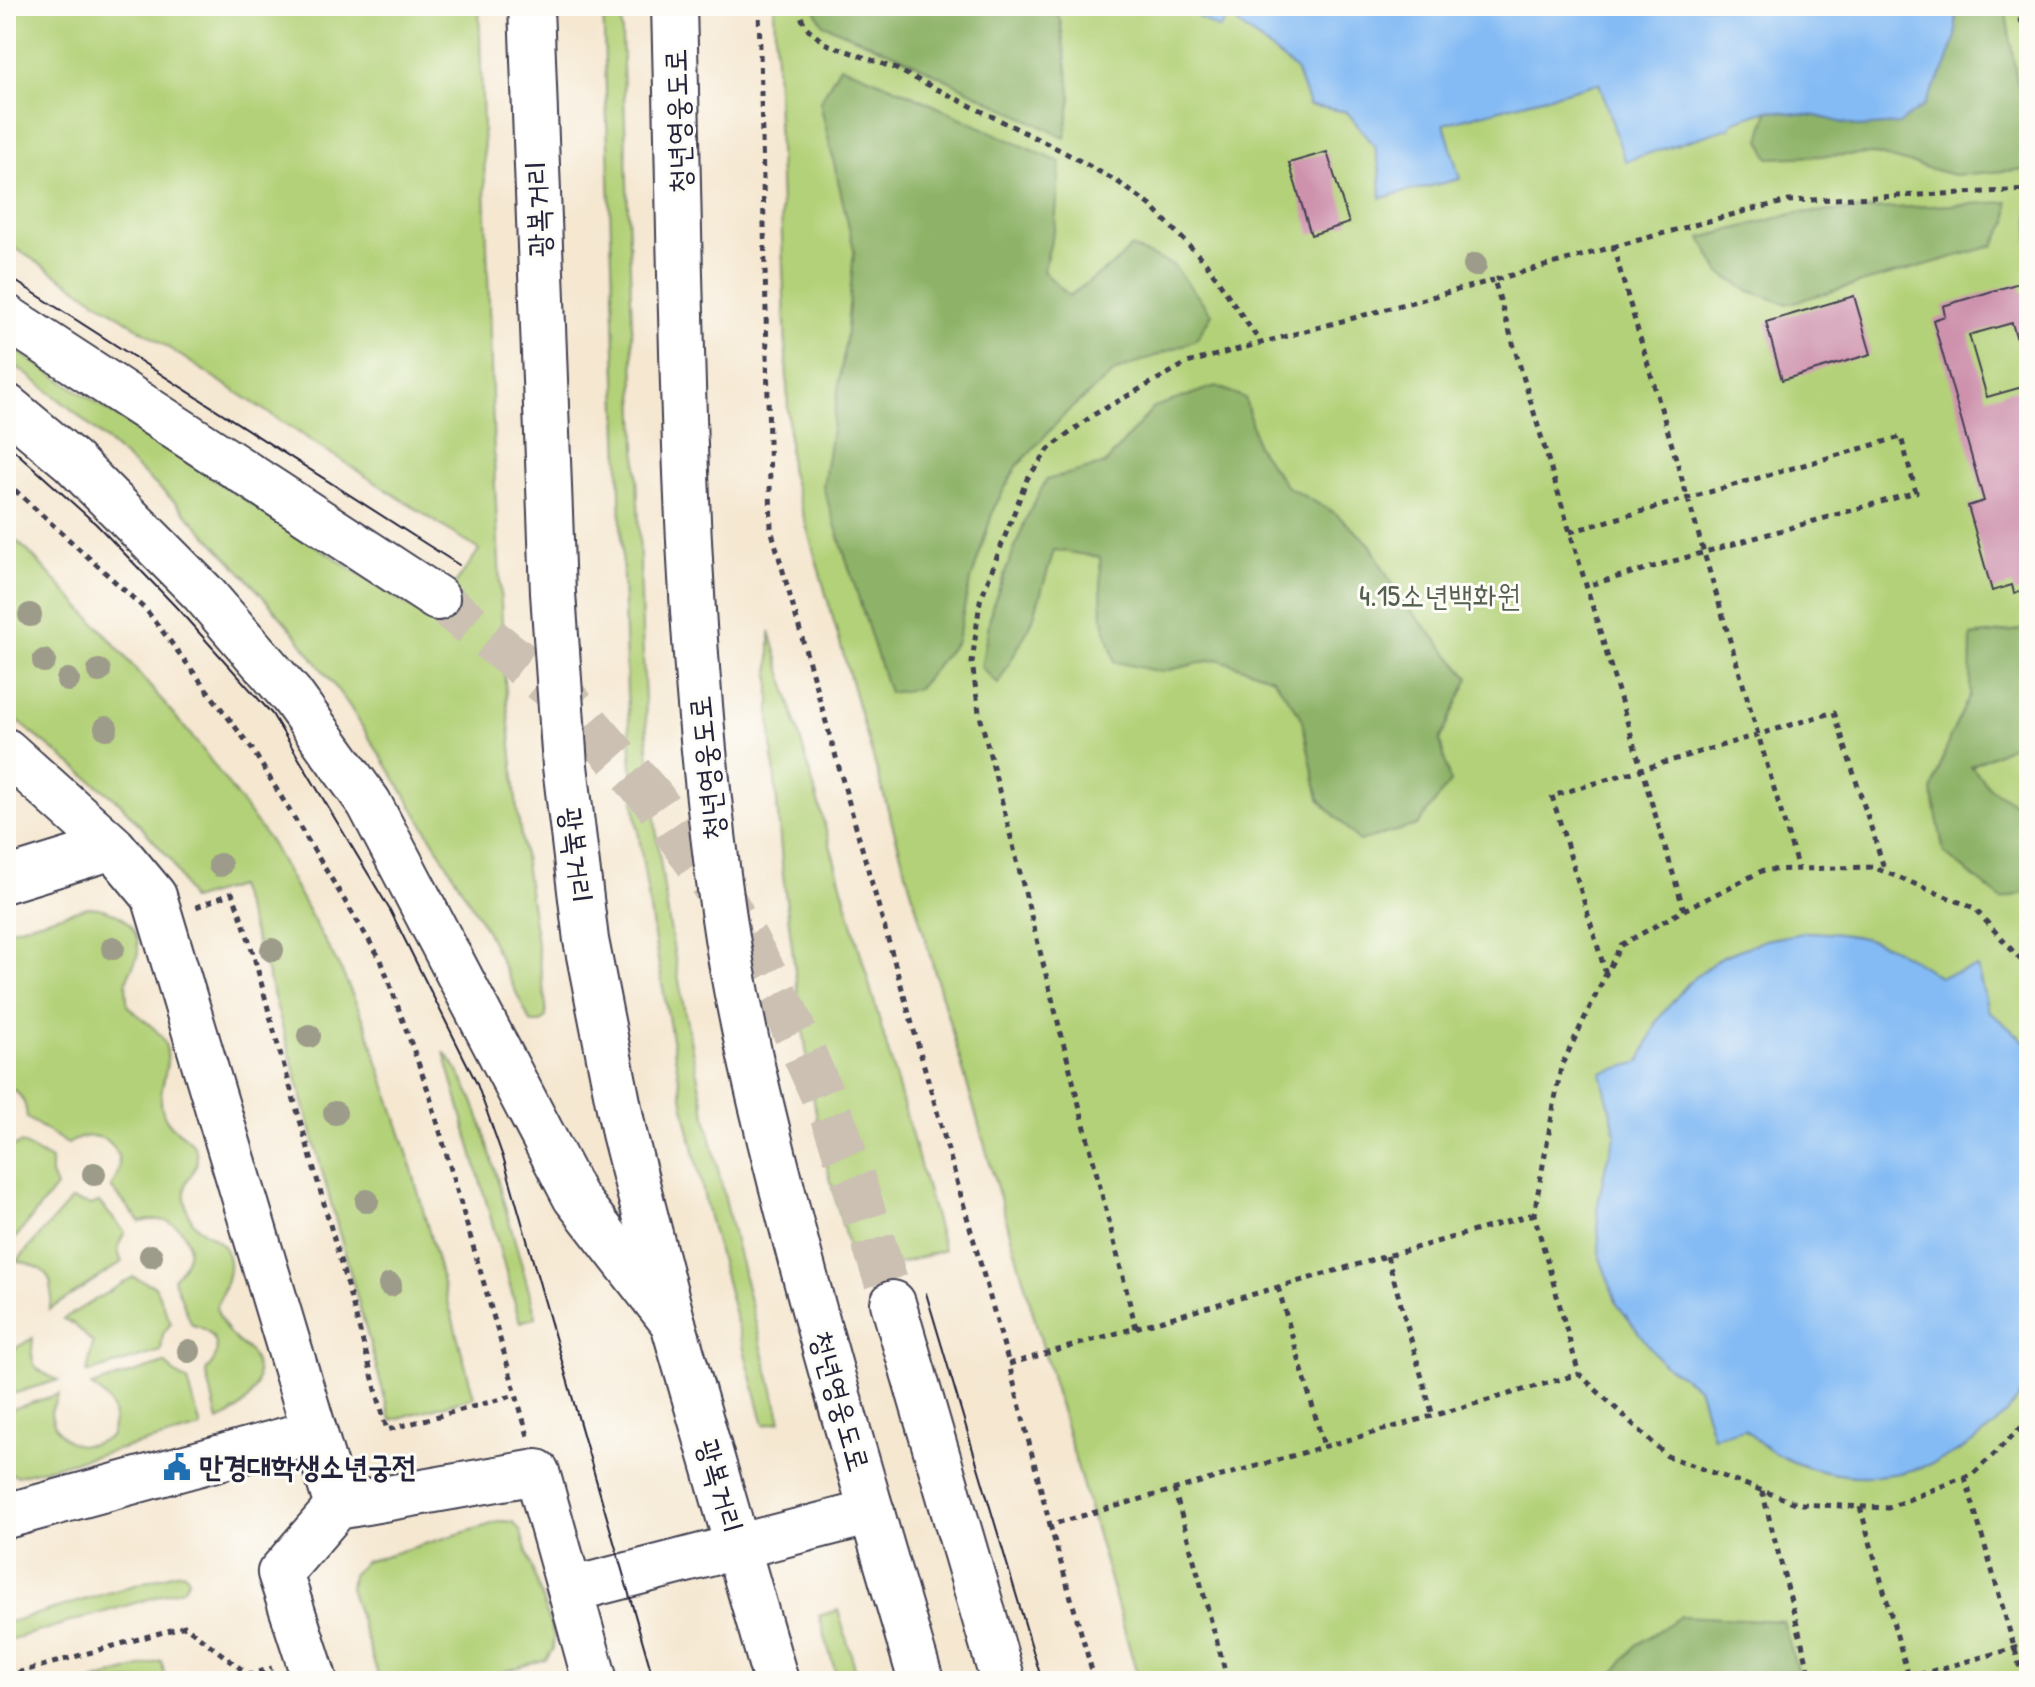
<svg xmlns="http://www.w3.org/2000/svg" width="2035" height="1687" viewBox="0 0 2035 1687" font-family="'Patrick Hand','Poor Story',sans-serif">
<style>
.green{fill:#b3d178;stroke:#6a7a5a;stroke-width:2}
.forest{fill:#8eb368;stroke:#586a52;stroke-width:2}
.water{fill:#84bbf4;stroke:#536e98;stroke-width:2}
.building{fill:#ce92ad}
.lines{fill:none;stroke-linecap:round;stroke-linejoin:round}
.major-tunnel{stroke:#cbc0b2;stroke-width:44;stroke-dasharray:44 22;stroke-linecap:butt}
.minor-casing{stroke:#424051;stroke-width:48}
.major-casing{stroke:#424051;stroke-width:48}
.highway-casing{stroke:#424051;stroke-width:48}
.path{stroke:#424051;stroke-width:5;stroke-dasharray:6 6;stroke-linecap:butt}
.minor{stroke:#fff;stroke-width:44}
.major{stroke:#fff;stroke-width:44}
.highway{stroke:#fff;stroke-width:44}
.tram{stroke:#22223b;stroke-width:2}
.tree{fill:#9d9c8a}
.labels{text-anchor:middle;stroke-width:6;stroke-linejoin:round;paint-order:stroke}
.street-label{font-size:30px;fill:#22223b;stroke:#fdfcf7}
.park-label{font-size:30px;fill:#555f50;stroke:#fdfcf7}
.poi-label{font-size:30px;font-weight:bold;fill:#22223b;stroke:#fdfcf7;text-anchor:start}
</style>
<rect width="100%" height="100%" fill="#fdfcf7"/>
<filter id="ink" filterUnits="userSpaceOnUse"><feTurbulence type="fractalNoise" baseFrequency=".0125" numOctaves="2"/><feDisplacementMap in="SourceGraphic" scale="16" xChannelSelector="R" yChannelSelector="G"/><feConvolveMatrix kernelMatrix="1 2 1 2 8 2 1 2 1" color-interpolation-filters="sRGB"/></filter>
<filter id="wash" filterUnits="userSpaceOnUse"><feTurbulence type="fractalNoise" baseFrequency=".006" numOctaves="4" result="noise"/><feDisplacementMap in="SourceGraphic" scale="32" xChannelSelector="R" yChannelSelector="G"/><feGaussianBlur stdDeviation="1.8" result="paint"/><feColorMatrix in="noise" values="0 0 0 0 0 0 0 0 0 0 0 0 0 0 0 0 0 1.4 0 .05"/><feComposite in="paint" operator="in"/></filter>
<g filter="url(#wash)">
<rect width="100%" height="100%" fill="#f5e7d0"/>
<path class="green" d="M6 6H479L495 485 505 681 517 809 546 1005V1017L541 1023H532L528 1017 484 926 414 809 348 704 292 630 246 577 176 503 70 408 6 358V344L430 620 479 550 6 242Z
M603 6H621C627 171 633 336 638 501 642 604 642 707 654 810 677 1017 728 1219 781 1421L764 1425 707 1209 684 1107 655 943 635 810 627 694Z
M774 6H2029V1681H1139L790 469Z
M6 532 28 551 111 640 200 746 271 843 343 974 366 1025 410 1162 474 1397 391 1420 266 968 237 886 191 900 171 860 120 803 6 712Z
M770 631 944 1250 856 1277 820 1140 799 1003 783 875 770 720Z
M88 907C114 908 140 923 138 952 137 964 128 971 127 981 125 989 127 999 128 1006 138 1017 152 1024 160 1035 180 1061 151 1089 165 1117 173 1135 197 1135 197 1159 197 1169 191 1173 187 1181 183 1191 185 1208 190 1217 199 1237 225 1234 229 1261 231 1277 221 1294 216 1308 221 1320 226 1332 236 1340 241 1345 246 1347 250 1352 270 1383 246 1409 218 1421L206 1371C225 1353 217 1329 192 1325L173 1278C206 1249 182 1210 140 1222L111 1187C134 1153 103 1121 68 1144L27 1118C26 1102 21 1092 6 1086V931Z
M444 1052C476 1090 488 1145 501 1193 513 1234 525 1275 536 1317L520 1322Z
M21 1143 51 1160V1175L56 1187 6 1250V1150Z
M71 1200 91 1205 99 1202 125 1232C118 1244 116 1250 122 1262L49 1310C57 1279 48 1267 17 1261Z
M133 1277 155 1286 171 1323 163 1334 161 1351 87 1373 93 1343 74 1324 63 1319Z
M33 1338C30 1365 32 1369 58 1380L6 1396V1354Z
M165 1363 174 1373 188 1381 201 1428 18 1476 6 1473V1411L59 1394C57 1399 52 1407 51 1412 51 1418 55 1427 58 1431 72 1450 92 1447 110 1437 119 1413 112 1399 91 1386Z
M502 1521 513 1522 520 1530 554 1637 553 1649 546 1659 472 1681H380L350 1588 352 1575 364 1562Z
M179 1572 185 1573 189 1579 183 1589 6 1641V1623Z
M838 1610 859 1681H838L819 1616Z
M161 1661 167 1681H93Z"/>
<path class="forest" d="M813 6H1050L1060 19 1071 97 1065 138 901 57 823 24Z
M1956 6H2005L2017 82 2029 100V169L1954 175 1875 154 1769 158 1760 140 1768 110 1816 116 1859 127 1956 36Z
M840 66C916 93 985 132 1060 162L1055 227 1043 271 1069 296 1115 263 1131 247 1173 265 1212 314 1196 340 1116 371 1068 411 1017 466 994 508 968 590 957 641 917 689 889 693 823 487 846 339 854 250 820 102Z
M2008 202V222L1993 246 1787 304 1747 290 1719 272 1701 238 1796 213Z
M1216 386 1245 398 1257 446 1286 486 1335 513 1370 544 1397 594 1469 678 1440 740 1450 782 1418 825 1359 841 1319 799 1301 716 1273 678 1217 659 1161 672 1115 662 1102 615 1100 557 1054 550 1032 622 998 684 981 667 992 607 1026 519 1046 480 1105 464 1154 407Z
M2029 629V738L1971 766 1989 787 2029 813V891L2002 900 1944 853 1932 791 1950 737 1970 695 1971 636Z
M1681 1616 1783 1621 1800 1681H1607L1635 1646Z"/>
<path class="water" d="M1169 6H1956V36L1946 66 1924 105 1899 124 1859 127 1816 116 1768 110 1734 121 1729 128 1625 161 1599 83 1444 124 1460 179 1381 198 1380 171 1375 147 1347 112 1309 105 1296 70 1230 17 1219 29 1187 10Z
M1807 932C1866 933 1892 943 1939 977L1977 967 1988 1010 2029 1045V1383C1976 1468 1869 1502 1778 1455 1766 1449 1755 1438 1744 1429L1713 1437 1698 1387 1662 1363 1617 1304 1600 1258 1597 1209 1606 1164 1616 1134 1601 1073 1640 1062 1658 1019 1689 982 1721 957 1765 940Z"/>
<g id="blocks">
<path class="building" d="M1327 152 1349 223 1311 235 1289 163Z
M2019 283 2022 293 2029 291V380L2012 323 1969 335 1987 397 2029 385V589L2014 593 2012 585 1992 591 1968 506 1984 501 1933 320 1945 316 1943 306Z
M1854 296 1871 354 1782 380 1766 322Z"/>
</g>
</g>
<g filter="url(#ink)">
<use href="#blocks" fill-opacity="0" stroke="#424051" stroke-width="2"/>
<g class="lines">
<path class="major-tunnel" d="M437 598 566 699 654 800 728 907 785 1010 837 1129 893 1303"/>
<g class="minor-casing">
<path id="minor" d="M6 751 113 847 154 896 337 1507 280 1573 315 1681
M6 880 113 847
M337 1507 537 1472 570 1590
M6 1516 314 1432
M595 1681 570 1590 872 1512"/>
</g>
<g class="major-casing">
<path id="major" d="M6 317 437 598
M6 406 72 461 203 593 292 696 369 803 575 1197 673 1323
M893 1303 1003 1681"/>
</g>
<g class="highway-casing">
<path id="highway" d="M531 6 553 593 565 766 586 940 624 1133 673 1323 776 1681
M674 6C682 307 680 612 723 911 737 1010 761 1107 786 1204 827 1364 875 1522 921 1681"/>
</g>
<path class="path" d="M759 6 771 529 1009 1364
M797 6 805 26 824 43 894 68 1062 151 1118 182 1150 205 1206 263 1260 342
M2016 6 2029 42
M1613 247 1753 209 1789 201 2029 190
M6 482 147 611 252 749 381 960 428 1090 528 1436
M1570 532 1901 437 1916 492 1586 586
M196 907 232 893C254 946 265 1001 281 1056 318 1180 353 1305 387 1430L516 1395
M1684 910 1494 280 1613 247 1798 869
M2029 969 1974 908 1873 867 1764 870 1684 910 1621 945 1606 974 1561 1067 1534 1214 1579 1374 1667 1456 1799 1504 1888 1508 1974 1473 2029 1420
M1606 974 1552 796 1834 712 1885 871
M1534 1214 1009 1364 1050 1525 1579 1374
M1387 1256 1433 1416
M1278 1287 1324 1446
M1136 1328 979 712 972 663 980 601 1027 479 1049 449 1093 415 1187 363 1494 280
M1965 1477 2024 1681
M1174 1489 1228 1681
M1762 1491 1812 1681
M1860 1507 1910 1681
M1050 1525 1095 1681
M6 1676 185 1626 249 1675 272 1668
M1896 1681 2029 1644"/>
<use href="#minor" class="minor"/>
<use href="#major" class="major"/>
<use href="#highway" class="highway"/>
<path class="tram" d="M6 275 459 565
M6 443 96 524 176 607 272 714 390 910 477 1084 504 1160 654 1681
M926 1293 1042 1681"/>
</g>
<g class="tree">
<circle cx="1475" cy="265" r="12"/>
<circle cx="30" cy="615" r="12"/>
<circle cx="44" cy="661" r="12"/>
<circle cx="99" cy="671" r="12"/>
<circle cx="68" cy="680" r="12"/>
<circle cx="106" cy="728" r="12"/>
<circle cx="220" cy="865" r="12"/>
<circle cx="113" cy="948" r="12"/>
<circle cx="272" cy="950" r="12"/>
<circle cx="309" cy="1036" r="12"/>
<circle cx="335" cy="1113" r="12"/>
<circle cx="94" cy="1174" r="12"/>
<circle cx="367" cy="1201" r="12"/>
<circle cx="151" cy="1256" r="12"/>
<circle cx="390" cy="1285" r="12"/>
<circle cx="189" cy="1351" r="12"/>
</g>
</g>
<defs>
<g id="civic-bare" transform="scale(2.16)"><path d="M-.6-6.5H3V-4.5H.6V-3L4-1V1h2V6H-6V1h2V-1L-.6-3ZM-1.2 2.5V6h2.4V2.5Z" fill="#1f6fb2" stroke="#fdfcf7" stroke-width="2.5" paint-order="stroke"/></g>
</defs>
<g fill-rule="evenodd">
<use href="#civic-bare" x="177" y="1467"/>
</g>
<g class="labels">
<g class="street-label">
<text transform="translate(678 121) rotate(-92)" y="10">청년영웅도로</text>
<text transform="translate(538 209) rotate(-92)" y="10">광복거리</text>
<text transform="translate(707 768) rotate(-96)" y="10">청년영웅도로</text>
<text transform="translate(576 855) rotate(83)" y="10">광복거리</text>
<text transform="translate(840 1401) rotate(74)" y="10">청년영웅도로</text>
<text transform="translate(720 1486) rotate(74)" y="10">광복거리</text>
</g>
<g class="park-label">
<text x="1440" y="606">4.15소년백화원</text>
</g>
<g class="poi-label">
<text x="199" y="1477">만경대학생소년궁전</text>
</g>
</g>
<rect width="2035" height="1687" fill="none" stroke="#fdfcf7" stroke-width="32"/>
</svg>
